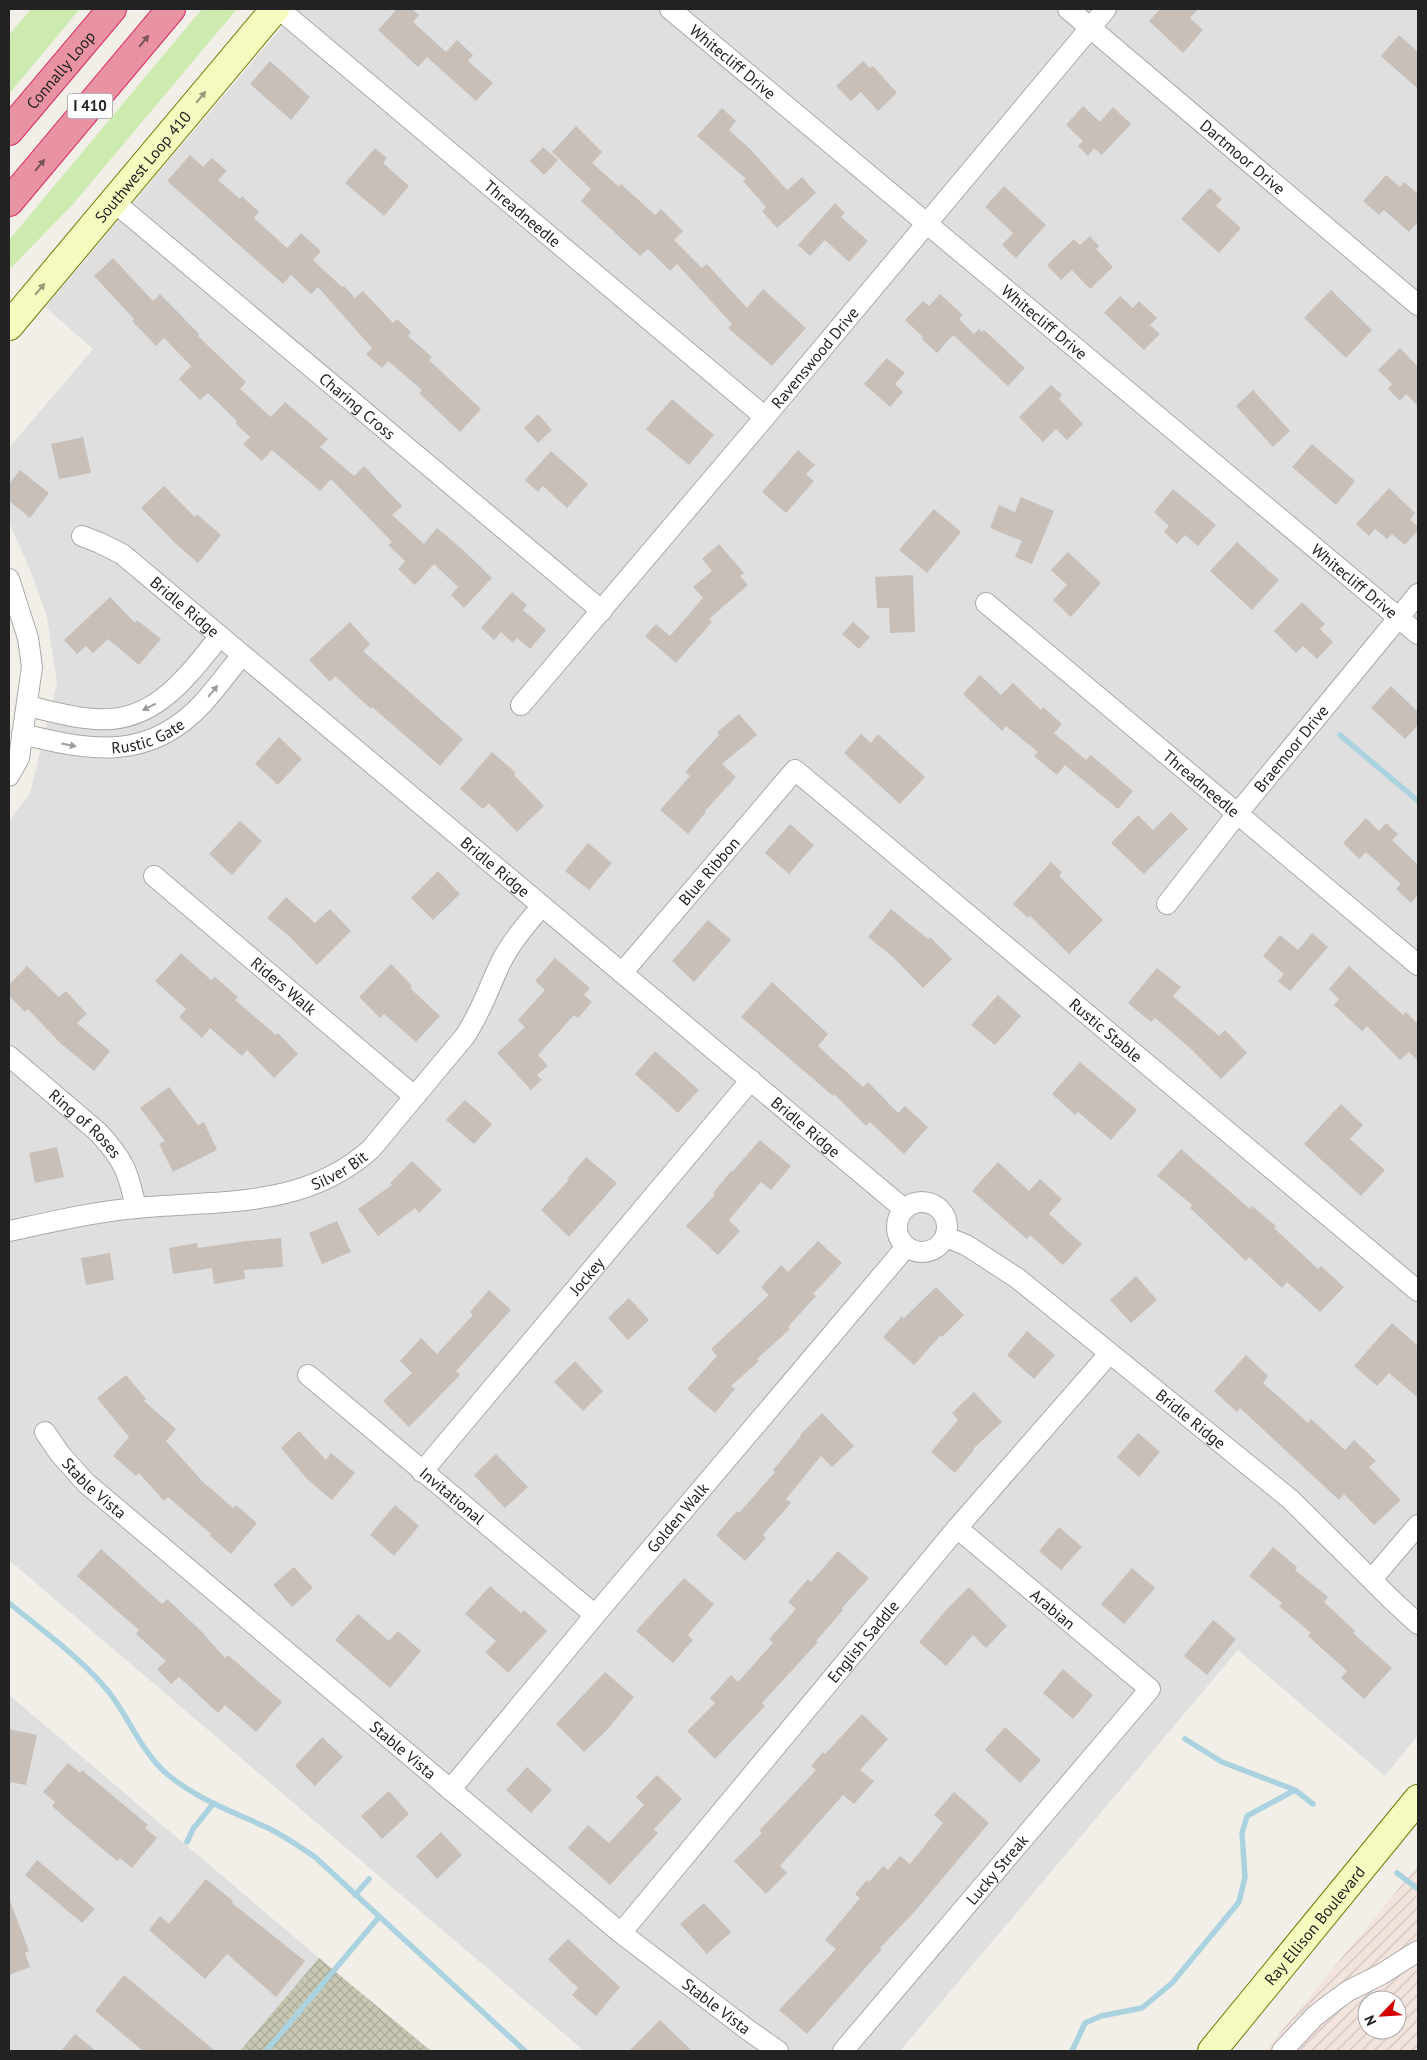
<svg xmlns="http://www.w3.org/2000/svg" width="1427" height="2060" viewBox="0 0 1427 2060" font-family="'PT Sans',sans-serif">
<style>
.residential{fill:#e0dfdf}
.military{fill:url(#military-furrows);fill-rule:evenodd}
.construction{fill:url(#construction-cross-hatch)}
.grass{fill:#cdebb0}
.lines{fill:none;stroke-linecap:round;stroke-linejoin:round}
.stream{stroke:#aad3df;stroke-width:5.5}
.building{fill:#c7bfb8}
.street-casing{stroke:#a9a9a9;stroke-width:22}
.secondary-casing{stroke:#707d05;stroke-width:30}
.highway-casing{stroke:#dc2a67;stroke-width:30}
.street{stroke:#fff;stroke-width:20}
.secondary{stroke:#f7fabf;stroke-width:28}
.highway{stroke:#e892a2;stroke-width:28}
.oneway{fill:#7b545c}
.oneway2{fill:#979978}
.oneway3{fill:#9c9c9c}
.labels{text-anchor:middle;stroke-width:4;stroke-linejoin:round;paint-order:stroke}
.shield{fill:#fff;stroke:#646464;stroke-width:1}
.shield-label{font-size:15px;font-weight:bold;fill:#222}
.street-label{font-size:16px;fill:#222;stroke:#fff}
</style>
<defs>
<pattern id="military-furrows" width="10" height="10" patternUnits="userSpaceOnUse" patternTransform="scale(1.25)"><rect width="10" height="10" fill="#f3e3dd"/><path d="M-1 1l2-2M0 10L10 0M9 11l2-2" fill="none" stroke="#d0c2bd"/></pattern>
<pattern id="construction-cross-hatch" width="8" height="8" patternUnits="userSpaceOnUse" patternTransform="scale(1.25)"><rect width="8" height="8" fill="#c7c7b4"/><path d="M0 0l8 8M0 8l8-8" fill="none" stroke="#abab9a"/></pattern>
</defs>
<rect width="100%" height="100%" fill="#f2efe9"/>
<path class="residential" d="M297 9H1418V1735L1385 1776 1238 1650 900 2051H584L9 1560V821L30 793 57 683 47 617 31 572 9 522V448L93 349 45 307Z
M9 1695 319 1958 240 2051H9Z"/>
<path class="military" d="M1418 1865V2051H1265ZM1367 2000H1397V2030H1367Z"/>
<path class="construction" d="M319 1958 431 2051H240Z"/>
<path class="grass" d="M31 9 79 10 9 94V35Z
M202 9H237L74 203 9 270V240Z"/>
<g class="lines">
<path class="stream" d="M1340 735 1418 801
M9 1603C43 1631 80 1657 108 1691 129 1717 141 1752 167 1774 198 1800 234 1812 270 1829 286 1837 300 1847 315 1857L525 2051
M1185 1739 1222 1762 1295 1790
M187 1842 193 1829 213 1804
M1397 1873 1418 1889
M355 1895 369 1879
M266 2051 379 1917
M1072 2051 1085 2023 1101 2016 1142 2008 1172 1983 1239 1902 1245 1877 1242 1833 1247 1816 1295 1790 1313 1804"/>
</g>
<path class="building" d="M397 9H412L419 15 413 22 446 52 457 40 473 55 468 61 493 83 476 101 427 57 418 67 378 30Z
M1160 9H1198L1190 18 1203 30 1183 53 1149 21Z
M1399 35 1418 52V89L1381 56Z
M270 61 310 97 291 120 250 84Z
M863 61 870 68 873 66 897 93 878 111 861 92 851 101 836 86Z
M1083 106 1100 122 1113 107 1131 124 1102 155 1094 148 1088 156 1078 146 1083 141 1066 125Z
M722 108 736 121 729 130 750 149 787 190 802 177 816 193 777 228 762 211 766 207 743 181 746 179 697 136Z
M576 126 602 152 592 163 619 187 621 184 655 215 661 209 683 231 674 240 702 268 707 264 747 308 763 289 806 328 772 366 728 328 732 324 677 264 670 271 648 249 640 256 581 201 591 189 552 152Z
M543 147 558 160 544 175 530 161Z
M375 148 387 158 383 163 409 186 384 216 345 183Z
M190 155 203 167 212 158 227 171 218 180 240 199 242 196 259 212 254 218 287 248 301 233 321 251 313 260 342 287 344 286 355 298 363 291 393 323 397 319 411 332 408 336 432 357 429 360 481 409 460 432 419 393 422 390 388 361 382 368 366 354 372 348 318 287 311 294 291 275 283 284 167 181Z
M1386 175 1400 187 1404 182 1418 194V222L1409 232 1384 210 1379 215 1363 201Z
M1004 186 1046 225 1016 258 1002 245 1013 233 985 207Z
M1210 188 1222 199 1216 206 1241 228 1219 253 1181 219Z
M835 203 845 213 841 217 868 241 849 262 825 240 810 256 798 245Z
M1090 236 1099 246 1096 249 1113 267 1090 289 1072 270 1061 280 1047 265 1074 239 1080 245Z
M113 258 153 301 160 294 199 334 198 336 246 382 240 389 271 417 285 402 328 439 320 447 354 476 364 466 402 506 392 515 424 544 437 528 462 549 492 578 464 608 451 595 458 587 434 564 415 585 398 569 405 561 388 545 392 542 331 479 320 491 272 450 262 461 243 444 250 437 235 423 237 421 208 393 200 400 179 379 191 366 164 338 156 346 132 321 134 319 94 276Z
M1331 290 1372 330 1346 358 1304 318Z
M940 294 963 315 959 319 974 334 979 329 982 332 984 330 1025 368 1008 386 953 335 937 353 922 339 923 337 905 320 923 301 929 306Z
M1120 296 1133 308 1139 301 1157 318 1150 325 1160 334 1144 350 1104 313Z
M1400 348 1418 367V406L1406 394 1400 401 1388 389 1392 384 1378 370Z
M887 358 905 373 895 384 903 392 890 407 864 384Z
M1051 385 1062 395 1059 399 1083 424 1067 440 1056 429 1043 442 1019 417Z
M1253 390 1290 431 1273 447 1236 406Z
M672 399 714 435 689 465 646 429Z
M538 414 552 430 538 443 524 428Z
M83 437 91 473 59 479 51 444Z
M1312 444 1355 481 1336 505 1292 467Z
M798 450 815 465 806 474 814 481 786 513 762 492Z
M551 451 588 484 567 508 543 486 538 492 525 480Z
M20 470 49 493 30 518 9 501V484Z
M164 486 195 517 197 514 221 535 198 563 176 544 141 508Z
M1389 488 1415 513 1410 520 1418 527V530L1405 545 1392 534 1387 539 1375 529 1369 536 1356 524Z
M1173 489 1216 525 1198 546 1185 535 1177 544 1164 532 1169 526 1154 512Z
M1021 497 1054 511 1032 564 1015 557 1022 541 990 528 999 505 1015 512Z
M934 509 961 532 927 573 899 550Z
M1237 542 1279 580 1252 610 1210 571Z
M719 544 744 573 740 576 748 585 709 619 712 622 676 663 645 636 656 624 670 636 703 598 693 587 712 571 702 559Z
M1068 552 1101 583 1071 617 1053 600 1067 585 1051 570Z
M913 575 915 632 890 633 889 608H877L875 577Z
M512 592 527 605 523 610 546 630 530 649 517 638 513 643 501 632 494 640 481 628Z
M110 597 135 623 137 620 161 639 139 665 108 639 93 653 86 646 77 654 64 640Z
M1302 602 1325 624 1320 629 1333 642 1317 659 1303 646 1296 653 1274 631Z
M350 622 370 644 363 651 463 739 440 766 372 707 371 709 335 676 330 682 309 660Z
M853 622 870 637 859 649 842 634Z
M980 675 1001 695 1013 683 1041 710 1043 707 1062 724 1054 733 1086 760 1091 755 1133 791 1118 809 1065 765 1057 775 1034 756 1038 752 1006 726 1002 731 963 694Z
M1391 686 1418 712V725L1405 739 1371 708Z
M739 714 757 735 722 764 736 777 705 811 706 812 688 834 660 810 690 776 685 772 719 735 717 732Z
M861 734 871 743 878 734 925 777 900 804 844 753Z
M279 737 302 759 278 785 255 764Z
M492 752 516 773 514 775 544 806 517 832 489 803 483 809 460 789Z
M1171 812 1188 829 1144 874 1111 843 1138 815 1153 830Z
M1366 818 1379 831 1386 823 1398 834 1392 840 1418 865V895L1411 903 1396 889 1401 884 1366 852 1359 859 1343 843Z
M240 821 262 841 232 875 209 854Z
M790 824 814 845 789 874 765 853Z
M588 843 612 863 589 890 565 871Z
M1051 862 1062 872 1059 876 1103 920 1069 954 1030 916 1028 918 1013 904Z
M438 871 460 894 433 920 411 898Z
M286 897 315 923 330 909 351 931 317 965 289 936 267 918Z
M891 909 928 939 930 937 952 959 923 988 894 958 868 937Z
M708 920 731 940 694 982 672 961Z
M1312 933 1328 947 1290 991 1278 981 1284 974 1263 956 1280 935 1298 950Z
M181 953 211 980 215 977 238 997 235 1000 276 1035 278 1033 298 1054 274 1078 247 1050 242 1056 210 1028 202 1038 179 1017 186 1009 155 981Z
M555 958 590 988 584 995 592 1002 578 1018 574 1015 538 1055 548 1066 537 1075 542 1080 531 1090 497 1053 525 1027 518 1020 545 990 535 981Z
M391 964 412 986 410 988 440 1016 416 1042 384 1014 380 1018 359 997Z
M27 966 59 997 66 991 87 1014 77 1023 110 1051 94 1071 59 1042 28 1009 25 1012 9 996V985Z
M1349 966 1403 1015 1406 1012 1418 1024V1061L1409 1052 1400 1060 1367 1026 1362 1031 1334 1005 1339 999 1329 989Z
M1157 968 1181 987 1173 996 1219 1036 1225 1030 1247 1053 1221 1079 1189 1047 1155 1018 1151 1022 1128 1003Z
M772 982 828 1034 818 1046 863 1087 868 1082 898 1113 905 1106 928 1127 904 1154 870 1122 866 1126 834 1094 833 1096 741 1017Z
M998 995 1021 1016 995 1045 971 1025Z
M655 1051 699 1090 678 1113 635 1074Z
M1080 1062 1137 1110 1111 1140 1078 1112 1075 1115 1052 1094Z
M169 1087 198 1125 204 1122 217 1150 173 1172 159 1144 165 1141 140 1108Z
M465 1100 492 1124 474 1144 446 1120Z
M1341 1104 1363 1125 1350 1139 1385 1170 1361 1196 1304 1144Z
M760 1140 791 1166 771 1190 761 1182 729 1220 740 1231 718 1255 686 1226 715 1195 713 1193 731 1171 732 1172Z
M57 1147 64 1177 35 1183 29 1153Z
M1181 1149 1250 1209 1252 1206 1276 1226 1274 1228 1318 1269 1321 1266 1344 1287 1320 1312 1287 1282 1282 1288 1249 1257 1246 1261 1190 1208 1192 1205 1157 1176Z
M586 1157 617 1183 569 1237 541 1210 569 1180 567 1179Z
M412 1161 442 1190 419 1213 415 1208 378 1236 358 1209 392 1185 390 1183Z
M998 1162 1029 1191 1040 1179 1062 1199 1049 1214 1082 1244 1063 1265 1030 1235 1027 1239 972 1191Z
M337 1221 351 1252 322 1264 309 1233Z
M281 1238 283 1267 244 1270 245 1279 214 1284 212 1268 173 1274 169 1248 197 1243 198 1248 247 1241Z
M818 1241 842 1263 813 1294 816 1296 788 1327 790 1329 757 1359 759 1361 731 1386 735 1389 715 1413 687 1389 717 1356 711 1349 769 1295 761 1287 781 1265 788 1272Z
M110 1253 114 1280 86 1285 81 1258Z
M1136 1276 1157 1300 1131 1323 1110 1300Z
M936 1287 964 1315 942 1337 940 1336 914 1365 883 1337 902 1316 904 1318Z
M489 1290 511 1310 456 1371 460 1375 409 1427 383 1401 412 1373 400 1361 421 1338 437 1354 473 1315 470 1312Z
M629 1298 649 1320 628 1340 608 1318Z
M1392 1323 1418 1346V1398L1389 1373 1377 1386 1354 1366Z
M1027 1331 1055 1355 1034 1379 1007 1355Z
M1246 1355 1268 1376 1263 1383 1308 1423 1311 1419 1345 1450 1354 1440 1376 1461 1369 1467 1401 1500 1374 1525 1344 1494 1339 1500 1240 1408 1237 1412 1214 1391Z
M575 1361 603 1391 583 1411 554 1382Z
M126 1375 146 1399 144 1401 176 1429 166 1441 202 1481 233 1508 236 1505 257 1523 231 1554 210 1536 211 1534 168 1497 164 1501 139 1473 136 1476 113 1456 129 1437 97 1398Z
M974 1392 1002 1422 973 1449 974 1450 955 1473 931 1452 958 1420 952 1413Z
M822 1413 854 1446 832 1467 821 1456 786 1499 791 1503 763 1535 766 1538 745 1561 716 1535 737 1511 739 1513 775 1472 773 1470 801 1436 800 1435Z
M299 1431 326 1460 331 1453 355 1473 332 1500 308 1480 281 1448Z
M1138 1433 1160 1452 1139 1477 1117 1457Z
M496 1454 528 1487 505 1508 474 1475Z
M395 1505 419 1526 394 1556 370 1535Z
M1059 1527 1082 1547 1061 1570 1039 1551Z
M1273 1547 1297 1567 1295 1570 1328 1597 1324 1602 1355 1631 1353 1633 1392 1668 1364 1699 1341 1678 1347 1671 1308 1636 1311 1633 1279 1606 1282 1603 1249 1576Z
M101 1549 162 1604 167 1599 200 1630 225 1658 228 1655 282 1702 256 1732 225 1705 218 1713 179 1677 171 1684 157 1669 166 1661 136 1634 139 1630 77 1576Z
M838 1551 869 1578 842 1608 843 1610 816 1641 818 1642 762 1703 765 1706 715 1759 687 1731 715 1703 710 1698 731 1675 738 1682 773 1643 769 1639 796 1609 788 1602 808 1579 811 1582Z
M294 1567 313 1588 292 1607 273 1585Z
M1132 1568 1155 1588 1124 1624 1101 1604Z
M684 1578 714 1604 688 1635 693 1640 673 1663 636 1631Z
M490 1586 521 1613 524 1610 547 1631 508 1673 485 1652 496 1641 465 1614Z
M969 1587 1007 1626 986 1648 973 1635 946 1666 919 1642 947 1609Z
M358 1614 389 1641 398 1631 421 1651 390 1688 335 1640Z
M1213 1620 1236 1639 1207 1675 1184 1656Z
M1063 1669 1093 1695 1073 1719 1043 1693Z
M605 1672 634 1697 606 1731 584 1752 556 1724Z
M862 1714 888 1739 860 1770 874 1781 854 1804 843 1795 780 1866 787 1873 766 1894 734 1861 762 1833 759 1831 816 1770 811 1766 823 1752 825 1754Z
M1005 1727 1041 1760 1020 1783 985 1750Z
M9 1729 37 1735 26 1785 9 1782Z
M322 1737 343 1757 315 1786 295 1766Z
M68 1763 80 1773 82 1770 148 1825 145 1828 157 1838 132 1868 120 1858 117 1861 63 1816 52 1806 55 1802 43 1792Z
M527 1767 552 1790 531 1813 506 1790Z
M657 1775 682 1799 654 1829 658 1833 610 1885 568 1848 588 1825 609 1843 644 1805 636 1797Z
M389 1791 409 1814 382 1839 361 1816Z
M954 1792 989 1823 916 1910 880 1948 882 1949 807 2034 779 2010 836 1949 825 1940 860 1898 855 1894 867 1880 869 1882 883 1866 888 1870 900 1856 910 1864 943 1823 934 1815Z
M441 1832 462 1855 437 1879 416 1856Z
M37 1860 95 1909 82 1923 25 1875Z
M206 1879 233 1901 232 1903 305 1961 276 1997 227 1954 205 1979 149 1930 160 1916 169 1924Z
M9 1901H10L29 1951 25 1953 30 1967 9 1975Z
M704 1903 731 1932 707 1954 680 1924Z
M568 1939 620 1987 596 2016 572 1995 578 1988 548 1959Z
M124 1975 215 2051H143L95 2011Z
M660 2020 692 2051H629Z
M75 2034 96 2051H61Z"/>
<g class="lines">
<g class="street-casing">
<g id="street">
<path id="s1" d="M279 9 765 417"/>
<path id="s2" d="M670 9 1418 634"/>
<path id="s3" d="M1068 9 1418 305"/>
<path id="s4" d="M113 201 602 611"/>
<path id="s5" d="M82 536 100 543 122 554 904 1209"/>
<path d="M9 579 28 638 32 667 19 758 9 776"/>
<path id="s6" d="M986 603 1418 965"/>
<path id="s7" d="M521 705 765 417 1106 9"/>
<path d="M28 706C50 711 72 718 95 719 154 724 187 677 220 636"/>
<path id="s8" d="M22 734C91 751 149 762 203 703 217 688 229 671 242 655"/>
<path id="s9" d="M154 876 414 1096"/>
<path id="s10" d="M1167 904 1237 814 1418 594"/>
<path id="s11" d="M622 973 795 770 1418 1291"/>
<path id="s12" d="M9 1056 98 1132C124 1160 128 1171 136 1208"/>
<circle cx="922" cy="1227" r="25"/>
<path id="s13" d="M9 1231C51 1222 93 1212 136 1208 221 1200 304 1209 371 1149L465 1036C481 1012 489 987 501 962 511 942 527 923 542 906"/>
<path id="s14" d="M946 1237 966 1245 1017 1278 1290 1499 1394 1602 1418 1624"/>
<path id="s15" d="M308 1375 595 1615"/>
<path id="s16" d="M45 1432 60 1454 86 1483 621 1933 748 2030 778 2051"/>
<path id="s17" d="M422 1472 751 1080"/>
<path d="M1372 1579 1418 1525"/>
<path id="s18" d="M450 1790 595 1615 906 1247"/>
<path id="s19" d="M621 1933 957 1528 1109 1354"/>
<path id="s20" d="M843 2051 1150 1689 957 1528"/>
<path d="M1282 2051 1315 2016 1333 2002 1348 1991 1380 1975 1418 1951"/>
</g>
</g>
<g class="secondary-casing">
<g id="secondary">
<path id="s21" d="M9 326 275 9"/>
<path id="s22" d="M1212 2051 1418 1799"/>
</g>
</g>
<g class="highway-casing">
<g id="highway">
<path id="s23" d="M9 131 112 9"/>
<path d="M9 202 171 9"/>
</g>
</g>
<use href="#street" class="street"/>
<use href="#secondary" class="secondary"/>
<use href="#highway" class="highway"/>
</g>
<defs><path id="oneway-solid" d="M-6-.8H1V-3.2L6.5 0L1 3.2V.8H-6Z" transform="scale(1.25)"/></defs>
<g class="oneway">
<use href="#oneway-solid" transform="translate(144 41) rotate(-50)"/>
<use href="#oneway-solid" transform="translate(40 165) rotate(-50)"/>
</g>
<g class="oneway2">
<use href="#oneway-solid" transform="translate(201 97) rotate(-50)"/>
<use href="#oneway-solid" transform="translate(40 289) rotate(-50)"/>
</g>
<g class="oneway3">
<use href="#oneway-solid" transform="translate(213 691) rotate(-51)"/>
<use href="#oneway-solid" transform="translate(149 707) rotate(153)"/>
<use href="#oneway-solid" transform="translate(69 745) rotate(11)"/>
</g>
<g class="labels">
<rect class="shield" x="67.5" y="93.5" width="45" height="25" rx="4"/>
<g class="shield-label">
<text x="90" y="111">I 410</text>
</g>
<g class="street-label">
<text dy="6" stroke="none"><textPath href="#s2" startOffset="82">Whitecliff Drive</textPath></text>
<text dy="6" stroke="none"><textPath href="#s23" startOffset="80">Connally Loop</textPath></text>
<text dy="6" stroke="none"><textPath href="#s3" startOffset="229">Dartmoor Drive</textPath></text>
<text dy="6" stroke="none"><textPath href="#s21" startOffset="208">Southwest Loop 410</textPath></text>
<text dy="6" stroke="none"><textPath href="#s1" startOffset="318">Threadneedle</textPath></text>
<text dy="6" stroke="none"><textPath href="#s2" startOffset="488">Whitecliff Drive</textPath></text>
<text dy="6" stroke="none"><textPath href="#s7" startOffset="455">Ravenswood Drive</textPath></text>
<text dy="6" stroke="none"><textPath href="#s4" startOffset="319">Charing Cross</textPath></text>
<text dy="6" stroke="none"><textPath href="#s2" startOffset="892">Whitecliff Drive</textPath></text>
<text dy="6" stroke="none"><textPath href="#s5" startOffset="126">Bridle Ridge</textPath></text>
<text dy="6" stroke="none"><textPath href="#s8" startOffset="129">Rustic Gate</textPath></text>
<text dy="6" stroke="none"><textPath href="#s10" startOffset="199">Braemoor Drive</textPath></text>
<text dy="6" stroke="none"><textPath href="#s6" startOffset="281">Threadneedle</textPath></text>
<text dy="6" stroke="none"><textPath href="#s5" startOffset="531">Bridle Ridge</textPath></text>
<text dy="6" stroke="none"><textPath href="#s11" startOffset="134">Blue Ribbon</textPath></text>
<text dy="6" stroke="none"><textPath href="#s9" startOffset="170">Riders Walk</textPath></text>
<text dy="6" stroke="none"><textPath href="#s11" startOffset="672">Rustic Stable</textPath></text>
<text dy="6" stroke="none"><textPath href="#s12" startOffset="102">Ring of Roses</textPath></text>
<text dy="6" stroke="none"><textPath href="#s5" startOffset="936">Bridle Ridge</textPath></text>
<text dy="6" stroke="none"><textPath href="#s13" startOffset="338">Silver Bit</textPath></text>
<text dy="6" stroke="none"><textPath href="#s17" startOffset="256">Jockey</textPath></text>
<text dy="6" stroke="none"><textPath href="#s14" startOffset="306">Bridle Ridge</textPath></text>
<text dy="6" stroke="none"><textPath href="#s16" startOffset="75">Stable Vista</textPath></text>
<text dy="6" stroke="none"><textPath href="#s15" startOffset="188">Invitational</textPath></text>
<text dy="6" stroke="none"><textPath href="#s18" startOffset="355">Golden Walk</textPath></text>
<text transform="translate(1053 1609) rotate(40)" y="6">Arabian</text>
<text dy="6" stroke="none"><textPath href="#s19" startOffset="379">English Saddle</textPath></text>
<text dy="6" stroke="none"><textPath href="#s16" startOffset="480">Stable Vista</textPath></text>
<text dy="6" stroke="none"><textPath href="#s20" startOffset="238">Lucky Streak</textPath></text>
<text dy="6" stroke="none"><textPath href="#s22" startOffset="162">Ray Ellison Boulevard</textPath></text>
<text dy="6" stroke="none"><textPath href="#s16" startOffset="885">Stable Vista</textPath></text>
</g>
</g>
<rect width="1427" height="2060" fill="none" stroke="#222222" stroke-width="20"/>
<g transform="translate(1382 2015) rotate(245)"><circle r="24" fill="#ffffff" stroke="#a7a7a7"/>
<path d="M0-4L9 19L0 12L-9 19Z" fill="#d40000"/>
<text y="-8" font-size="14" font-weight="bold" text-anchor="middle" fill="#222222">N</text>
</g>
</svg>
